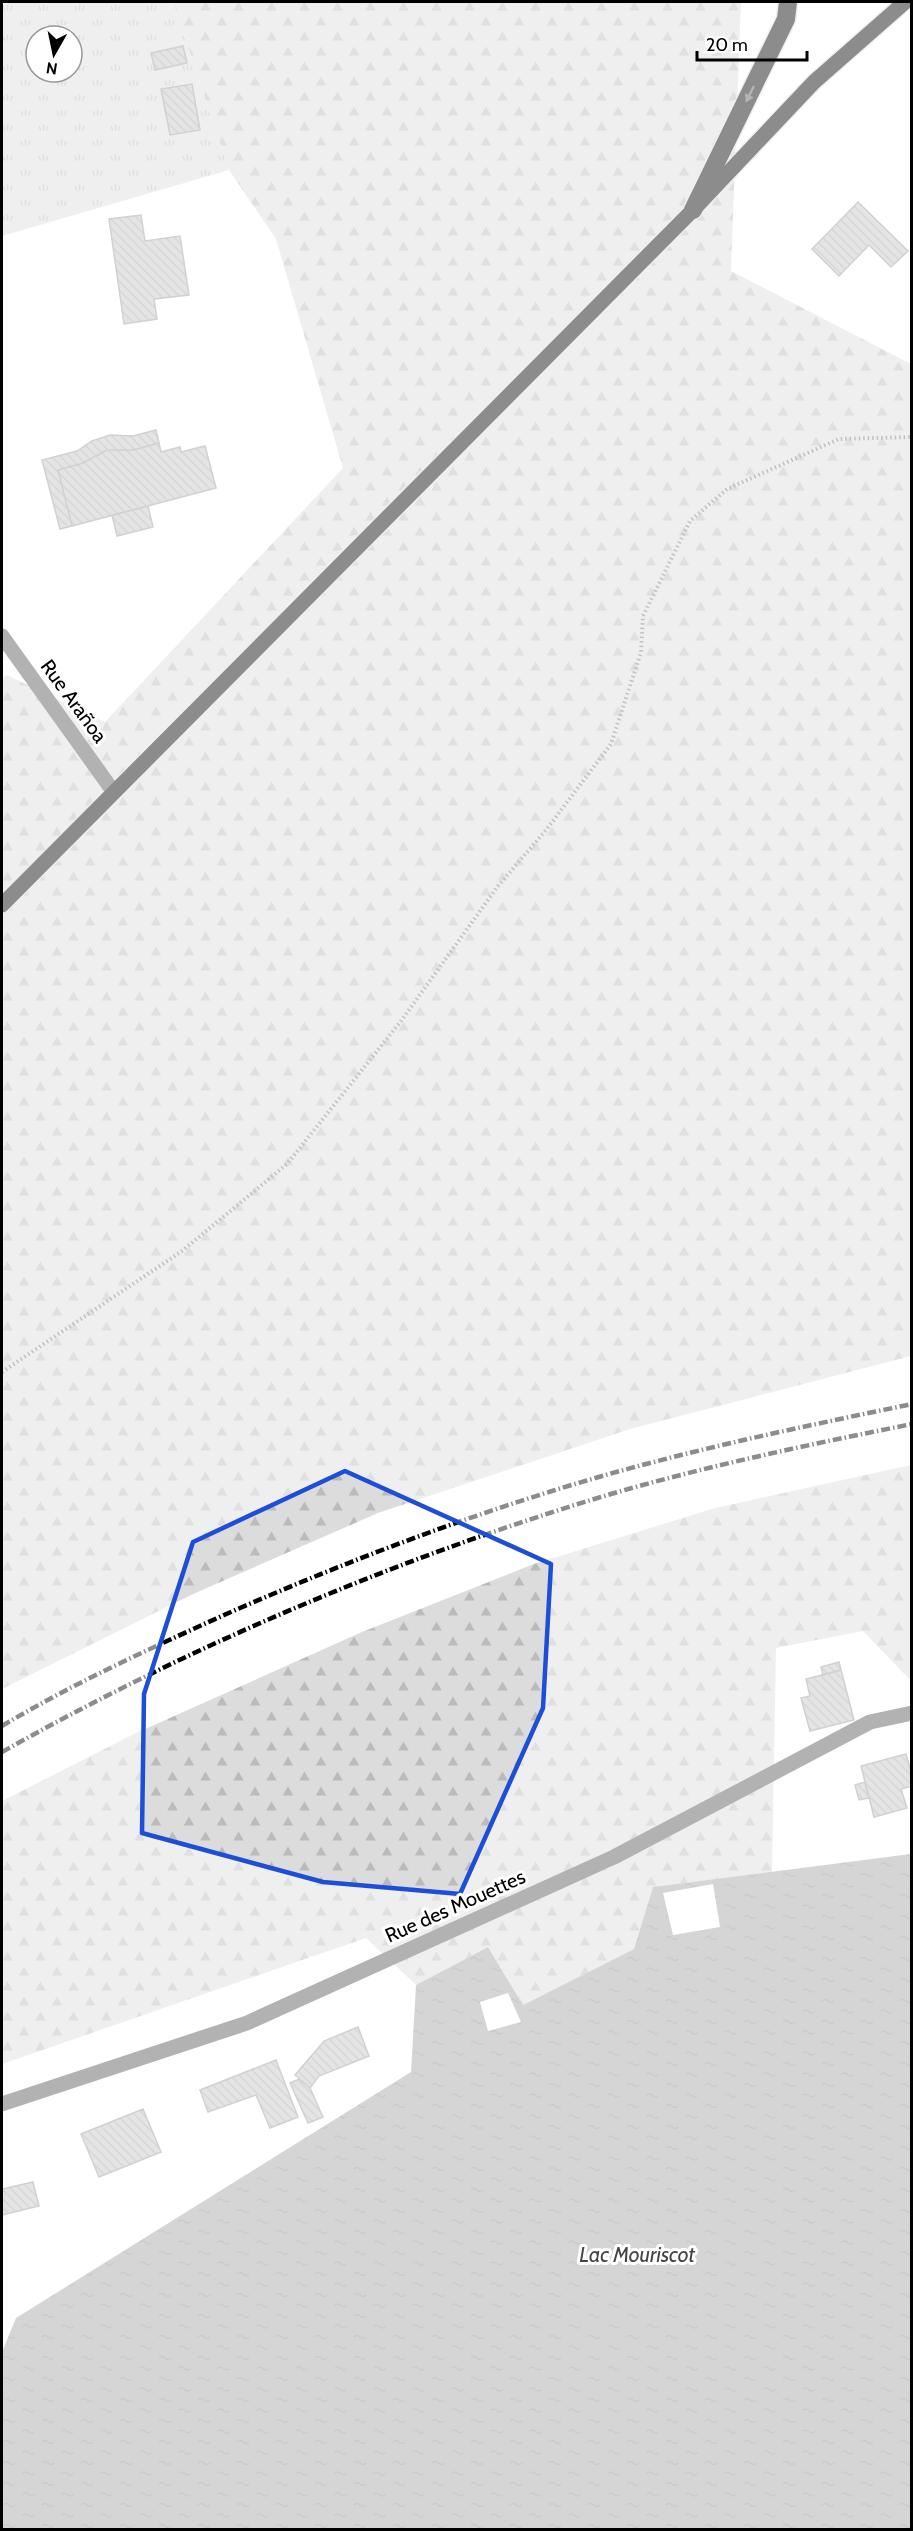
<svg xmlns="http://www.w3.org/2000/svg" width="913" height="2531" viewBox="0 0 913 2531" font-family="Cabin,sans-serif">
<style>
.grass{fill:url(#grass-tufts);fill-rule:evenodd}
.forest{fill:url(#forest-firs)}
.water{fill:url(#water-ripples)}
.pier{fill:#fff}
.building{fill:url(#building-back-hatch);stroke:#999;stroke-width:1.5}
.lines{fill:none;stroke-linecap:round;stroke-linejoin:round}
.major-casing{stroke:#dbdbdb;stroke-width:18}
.highway-casing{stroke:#dbdbdb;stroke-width:21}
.path{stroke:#777;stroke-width:4;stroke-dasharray:1.5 3;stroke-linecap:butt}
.minor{stroke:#555;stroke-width:15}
.major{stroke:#000;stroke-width:15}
.highway{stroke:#000;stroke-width:18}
.rail{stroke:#000;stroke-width:4.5;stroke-dasharray:9 3 1.5 3;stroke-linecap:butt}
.oneway{fill:#595959}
.marked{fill:none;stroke:#1d4ed8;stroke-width:4.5;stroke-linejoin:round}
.labels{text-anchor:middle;stroke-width:6;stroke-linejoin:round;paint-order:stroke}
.street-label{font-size:20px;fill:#000;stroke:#fff}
.water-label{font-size:21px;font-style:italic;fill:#444;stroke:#fff}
</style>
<defs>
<pattern id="grass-tufts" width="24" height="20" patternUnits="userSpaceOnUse" patternTransform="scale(1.5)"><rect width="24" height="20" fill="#dcdcdc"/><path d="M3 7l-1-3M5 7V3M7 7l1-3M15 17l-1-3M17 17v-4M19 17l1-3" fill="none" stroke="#bbb"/></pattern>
<pattern id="forest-firs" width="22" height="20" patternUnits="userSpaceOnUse" patternTransform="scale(1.5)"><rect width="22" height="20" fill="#dcdcdc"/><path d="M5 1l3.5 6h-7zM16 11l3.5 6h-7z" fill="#bbb"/></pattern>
<pattern id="water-ripples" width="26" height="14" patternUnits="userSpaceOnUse" patternTransform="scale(1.5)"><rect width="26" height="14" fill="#a3a3a3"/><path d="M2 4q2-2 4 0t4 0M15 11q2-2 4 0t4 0" fill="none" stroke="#8b8b8b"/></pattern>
<pattern id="building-back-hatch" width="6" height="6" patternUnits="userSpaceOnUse" patternTransform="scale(1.5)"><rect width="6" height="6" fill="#c4c4c4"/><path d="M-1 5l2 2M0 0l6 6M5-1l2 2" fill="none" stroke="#a7a7a7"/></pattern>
</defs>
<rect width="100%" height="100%" fill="#fff"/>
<path class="grass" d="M2 2H173L229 170 2 236ZM36 36H72V72H36Z"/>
<path class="forest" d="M173 2H741L731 271 911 364V1356L630 1429 378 1513 193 1594 2 1689V679L7 675 105 722 343 468 276 239 229 170Z
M911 1465V1681L863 1631 776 1648 772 1872 653 1887 634 1949 523 2005 488 1947 416 1985 366 1938 2 2064V1801L134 1734 362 1632 534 1564 715 1508Z"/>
<path class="water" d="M911 1854V2529L2 2530V2352L16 2318 411 2072 416 1985 488 1947 523 2005 634 1949 653 1887Z"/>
<path class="pier" d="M713 1884 720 1927 673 1935 663 1893Z
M508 1993 521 2022 488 2031 480 2002Z"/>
<path class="building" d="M183 46 187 63 155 70 151 53Z
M192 84 200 130 170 135 161 89Z
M858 202 908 251 891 267 869 245 839 276 812 249Z
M141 215 145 241 180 236 189 295 154 299 157 319 124 324 109 219Z
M156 430 159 443 133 450H107L83 463 58 470 72 526 60 529 42 460 77 451 92 441 110 435 133 436Z
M159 443 161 452 180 447 181 452 205 446 216 488 72 526 58 470 83 463 107 450H133Z
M148 506 153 527 117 536 112 515Z
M839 1662 841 1670 823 1675 821 1667Z
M841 1670 854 1720 810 1731 801 1698 810 1696 806 1679Z
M906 1754 912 1776V1786L901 1789 907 1808 874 1817 861 1766Z
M865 1782 869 1798 859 1800 855 1785Z
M358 2027 369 2056 319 2076 310 2088 295 2075 324 2041Z
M276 2060 298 2117 270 2128 256 2095 208 2112 200 2090Z
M299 2079 310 2088 323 2117 308 2123 290 2083Z
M143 2109 161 2152 99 2177 81 2134Z
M33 2182 39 2206 2 2215V2189Z"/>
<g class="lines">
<g class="major-casing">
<path id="major" d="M2 905 693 210 814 82 905 2"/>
</g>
<g class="highway-casing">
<path id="highway" d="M693 210 786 19 788 2"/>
</g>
<path class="path" d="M2 1372 182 1251 287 1164 401 1021 498 886 546 830 611 744 641 652 643 616 690 521 727 489 839 439 912 437"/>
<path class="minor" d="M2 636 113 791
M2 2104 247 2023 614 1857 870 1722 912 1713"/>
<use href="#major" class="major"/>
<use href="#highway" class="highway"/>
<path class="rail" d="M2 1726C72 1684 149 1649 224 1615 331 1568 440 1526 552 1491 670 1454 791 1429 912 1404
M2 1752C178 1653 363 1573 556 1511 672 1473 792 1448 912 1424"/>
</g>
<defs><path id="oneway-solid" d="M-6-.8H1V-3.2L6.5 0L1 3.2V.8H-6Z" transform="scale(1.5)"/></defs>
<use class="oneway" href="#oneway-solid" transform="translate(750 94) rotate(116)"/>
<path d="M0 0H913V2531H0ZM345 1471 551 1564 543 1708 460 1894 323 1882 142 1833 144 1694 193 1542Z" fill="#fff" fill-opacity=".55" fill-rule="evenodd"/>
<path class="marked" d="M345 1471 551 1564 543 1708 460 1894 323 1882 142 1833 144 1694 193 1542Z"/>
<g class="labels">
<g class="street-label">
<text transform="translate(74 701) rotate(54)" y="7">Rue Arañoa</text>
<text transform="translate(455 1906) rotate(-24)" y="7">Rue des Mouettes</text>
</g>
<g class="water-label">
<text x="637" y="2262">Lac Mouriscot</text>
</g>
</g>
<rect width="913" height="2531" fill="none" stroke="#000000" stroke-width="6"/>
<g transform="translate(54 54) rotate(189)"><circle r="28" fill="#ffffff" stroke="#999999" stroke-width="1.5"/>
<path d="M0-4.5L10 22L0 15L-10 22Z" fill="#000000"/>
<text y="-9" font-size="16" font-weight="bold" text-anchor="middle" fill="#000000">N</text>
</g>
<path d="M697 51v9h110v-9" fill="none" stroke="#000000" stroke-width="3"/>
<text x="706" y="51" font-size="18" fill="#000000" stroke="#ffffff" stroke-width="4.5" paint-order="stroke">20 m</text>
</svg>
